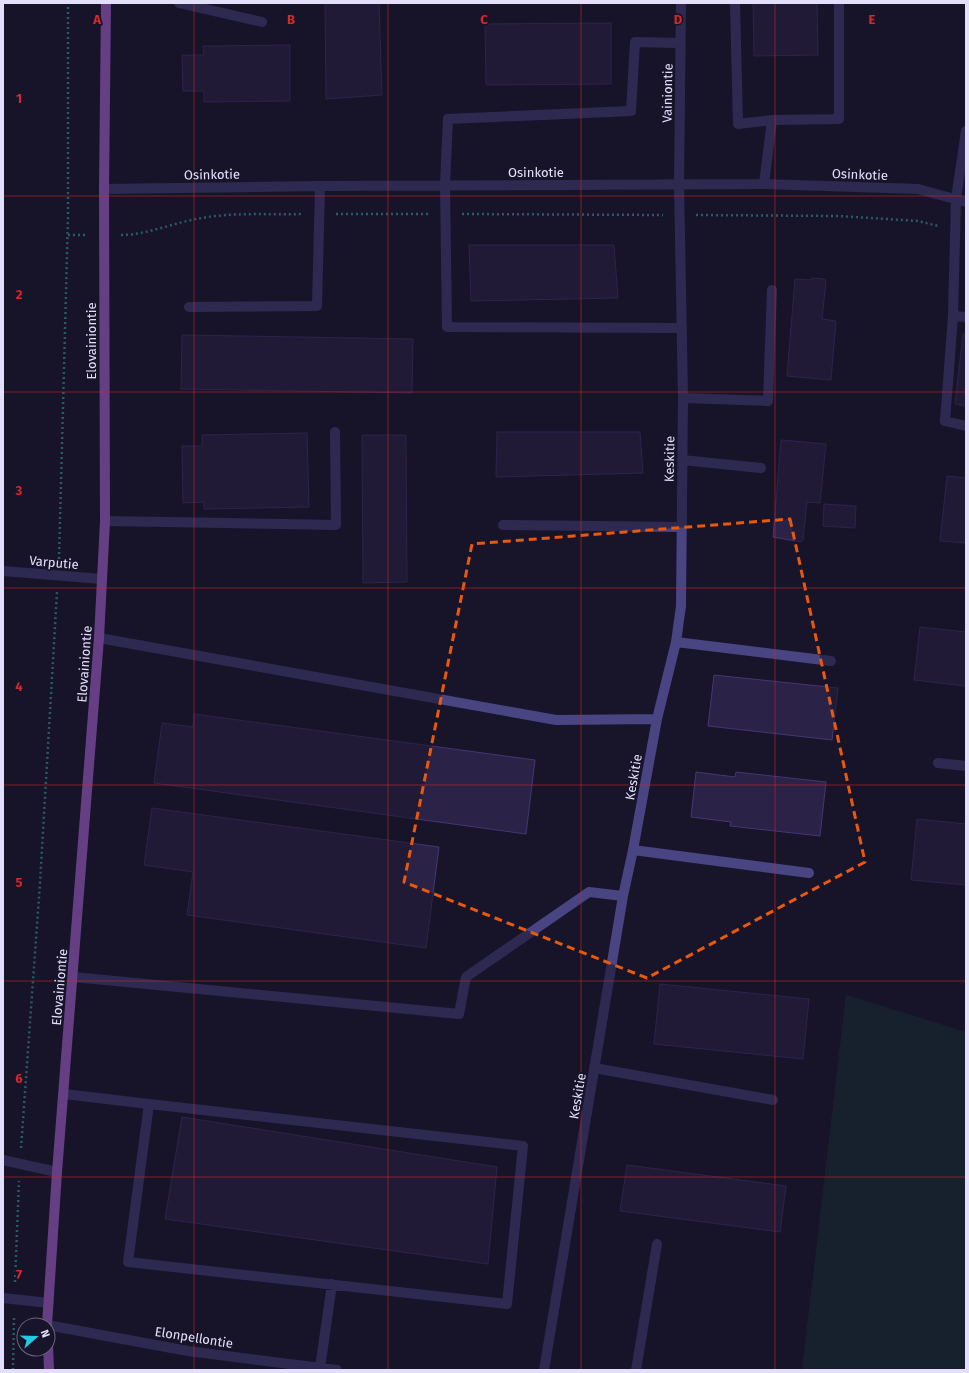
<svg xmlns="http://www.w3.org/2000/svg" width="969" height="1373" viewBox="0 0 969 1373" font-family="'Fira Sans',sans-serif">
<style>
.green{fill:#173232}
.building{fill:#2b2248;stroke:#443771}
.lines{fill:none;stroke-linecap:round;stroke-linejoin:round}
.path{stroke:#3fb0ad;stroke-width:2.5;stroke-dasharray:2 3;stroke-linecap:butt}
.minor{stroke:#494482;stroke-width:10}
.major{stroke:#c572ef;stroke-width:10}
.marked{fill:none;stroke:#e8590c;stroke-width:3;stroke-dasharray:8 5;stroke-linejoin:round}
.grid{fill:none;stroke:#d62828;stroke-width:1;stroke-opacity:0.55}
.labels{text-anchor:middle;stroke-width:3.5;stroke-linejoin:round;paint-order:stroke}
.street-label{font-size:13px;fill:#e3dffb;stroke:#181429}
.grid-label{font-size:13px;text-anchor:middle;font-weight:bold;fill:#d62828;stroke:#181429;stroke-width:3.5;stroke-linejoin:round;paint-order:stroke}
</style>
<rect width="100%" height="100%" fill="#181429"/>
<path class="green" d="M846 995 966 1032V1370H802Z"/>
<path class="building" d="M325 3H379L382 95 326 99Z
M753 3H817L818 55 754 56Z
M611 23V84L486 85 485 24Z
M290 45V101L204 102V91H183L182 55H204L203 46Z
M469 245H614L618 298 471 301Z
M812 278 824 279 826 281 822 319 836 321 831 380 787 376 795 279 810 280Z
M963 334H966V406L955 404Z
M182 335 413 339 412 393 181 389Z
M497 432H640L643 473 496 477Z
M307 433 309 507 204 509V502L183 503 182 446H202V435Z
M362 435H406L407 582 363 583Z
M781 440 826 444 820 503 807 502 803 540 801 542 773 537Z
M947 476 966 478V543L940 541Z
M824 504 856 506 855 528 823 526Z
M920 627 966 632V686L914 680Z
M714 675 838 688 832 740 708 726Z
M194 714 535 760 526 834 154 783 162 723 193 727Z
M696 772 735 777 736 772 826 782 820 836 730 826 731 822 691 817Z
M152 808 439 847 426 948 187 915 193 872 144 865Z
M917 819 966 824V885L911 880Z
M660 984 809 999 803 1059 654 1044Z
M182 1117 497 1167 488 1264 165 1219Z
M627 1165 786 1186 780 1232 620 1211Z"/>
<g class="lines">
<path class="path" d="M336 214H429
M462 214 663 215
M696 215 838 216 918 221 938 226
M68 235H88
M121 235C147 235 175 222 202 218 235 212 269 215 303 214
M59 559 68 217V3
M21 1148 40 883 57 592
M15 1282 19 1181
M13 1370 14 1317"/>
<path class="minor" d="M179 3 262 22
M735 3 738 124 772 120 839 119V3
M680 43 635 42 631 111 448 119 445 185 447 327 682 328
M966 131 956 199 953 316 966 317
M764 184 772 120
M104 189 320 186 764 184 918 189 966 202
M189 307 317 306 320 186
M953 316 945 421 966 426
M683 398 768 401 772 290
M682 460 761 468
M105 521 336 525 335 432
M503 525 681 527
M3 571 102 579
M99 638 556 720 657 719
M676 642 831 661
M938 763 966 766
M633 850 809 873
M73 977 459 1014 466 977 589 892 623 896
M594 1068 773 1100
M64 1094 149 1104 128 1262 507 1304 523 1146 149 1104
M3 1160 57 1172
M3 1298 49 1303
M47 1325 188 1351 337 1370
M320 1368 332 1284
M544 1370 623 896 633 850 657 719 676 642 681 606 683 398 679 184 681 3
M636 1370 657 1244"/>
<path class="major" d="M47 1325 57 1172 99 638 105 521 104 189 106 3
M48 1345 49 1370"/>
</g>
<path d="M0 0H969V1373H0ZM790 519 865 862 647 978 404 882 472 544Z" fill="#181429" fill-opacity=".55" fill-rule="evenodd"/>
<path class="marked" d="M790 519 865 862 647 978 404 882 472 544Z"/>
<path class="grid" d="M194 3V1370M388 3V1370M581 3V1370M775 3V1370M3 196H966M3 392H966M3 588H966M3 785H966M3 981H966M3 1177H966"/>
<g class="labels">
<g class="street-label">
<text transform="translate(667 93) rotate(-89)" y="5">Vainiontie</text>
<text x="536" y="177">Osinkotie</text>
<text transform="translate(212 174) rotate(-1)" y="5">Osinkotie</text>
<text transform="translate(860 174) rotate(2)" y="5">Osinkotie</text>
<text transform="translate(91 341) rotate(-90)" y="5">Elovainiontie</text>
<text transform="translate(669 459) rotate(-89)" y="5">Keskitie</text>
<text transform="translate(54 562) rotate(5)" y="5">Varputie</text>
<text transform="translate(84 664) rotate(-86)" y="5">Elovainiontie</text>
<text transform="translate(633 777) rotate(-80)" y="5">Keskitie</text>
<text transform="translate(59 987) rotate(-85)" y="5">Elovainiontie</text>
<text transform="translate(577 1096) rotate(-80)" y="5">Keskitie</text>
<text transform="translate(194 1337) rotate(9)" y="5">Elonpellontie</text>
</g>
</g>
<g class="grid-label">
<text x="97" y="24">A</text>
<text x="291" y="24">B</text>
<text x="484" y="24">C</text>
<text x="678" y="24">D</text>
<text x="872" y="24">E</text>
<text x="19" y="103">1</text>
<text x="19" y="299">2</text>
<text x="19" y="495">3</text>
<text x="19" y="691">4</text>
<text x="19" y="887">5</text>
<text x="19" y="1083">6</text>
<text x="19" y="1279">7</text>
</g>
<rect width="969" height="1373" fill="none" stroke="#e3dffb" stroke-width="8"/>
<g transform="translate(36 1337) rotate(70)"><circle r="19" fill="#181429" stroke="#69657d"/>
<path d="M0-3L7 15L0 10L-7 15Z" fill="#21cbe6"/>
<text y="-6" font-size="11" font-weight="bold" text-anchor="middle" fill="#e3dffb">N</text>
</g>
</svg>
